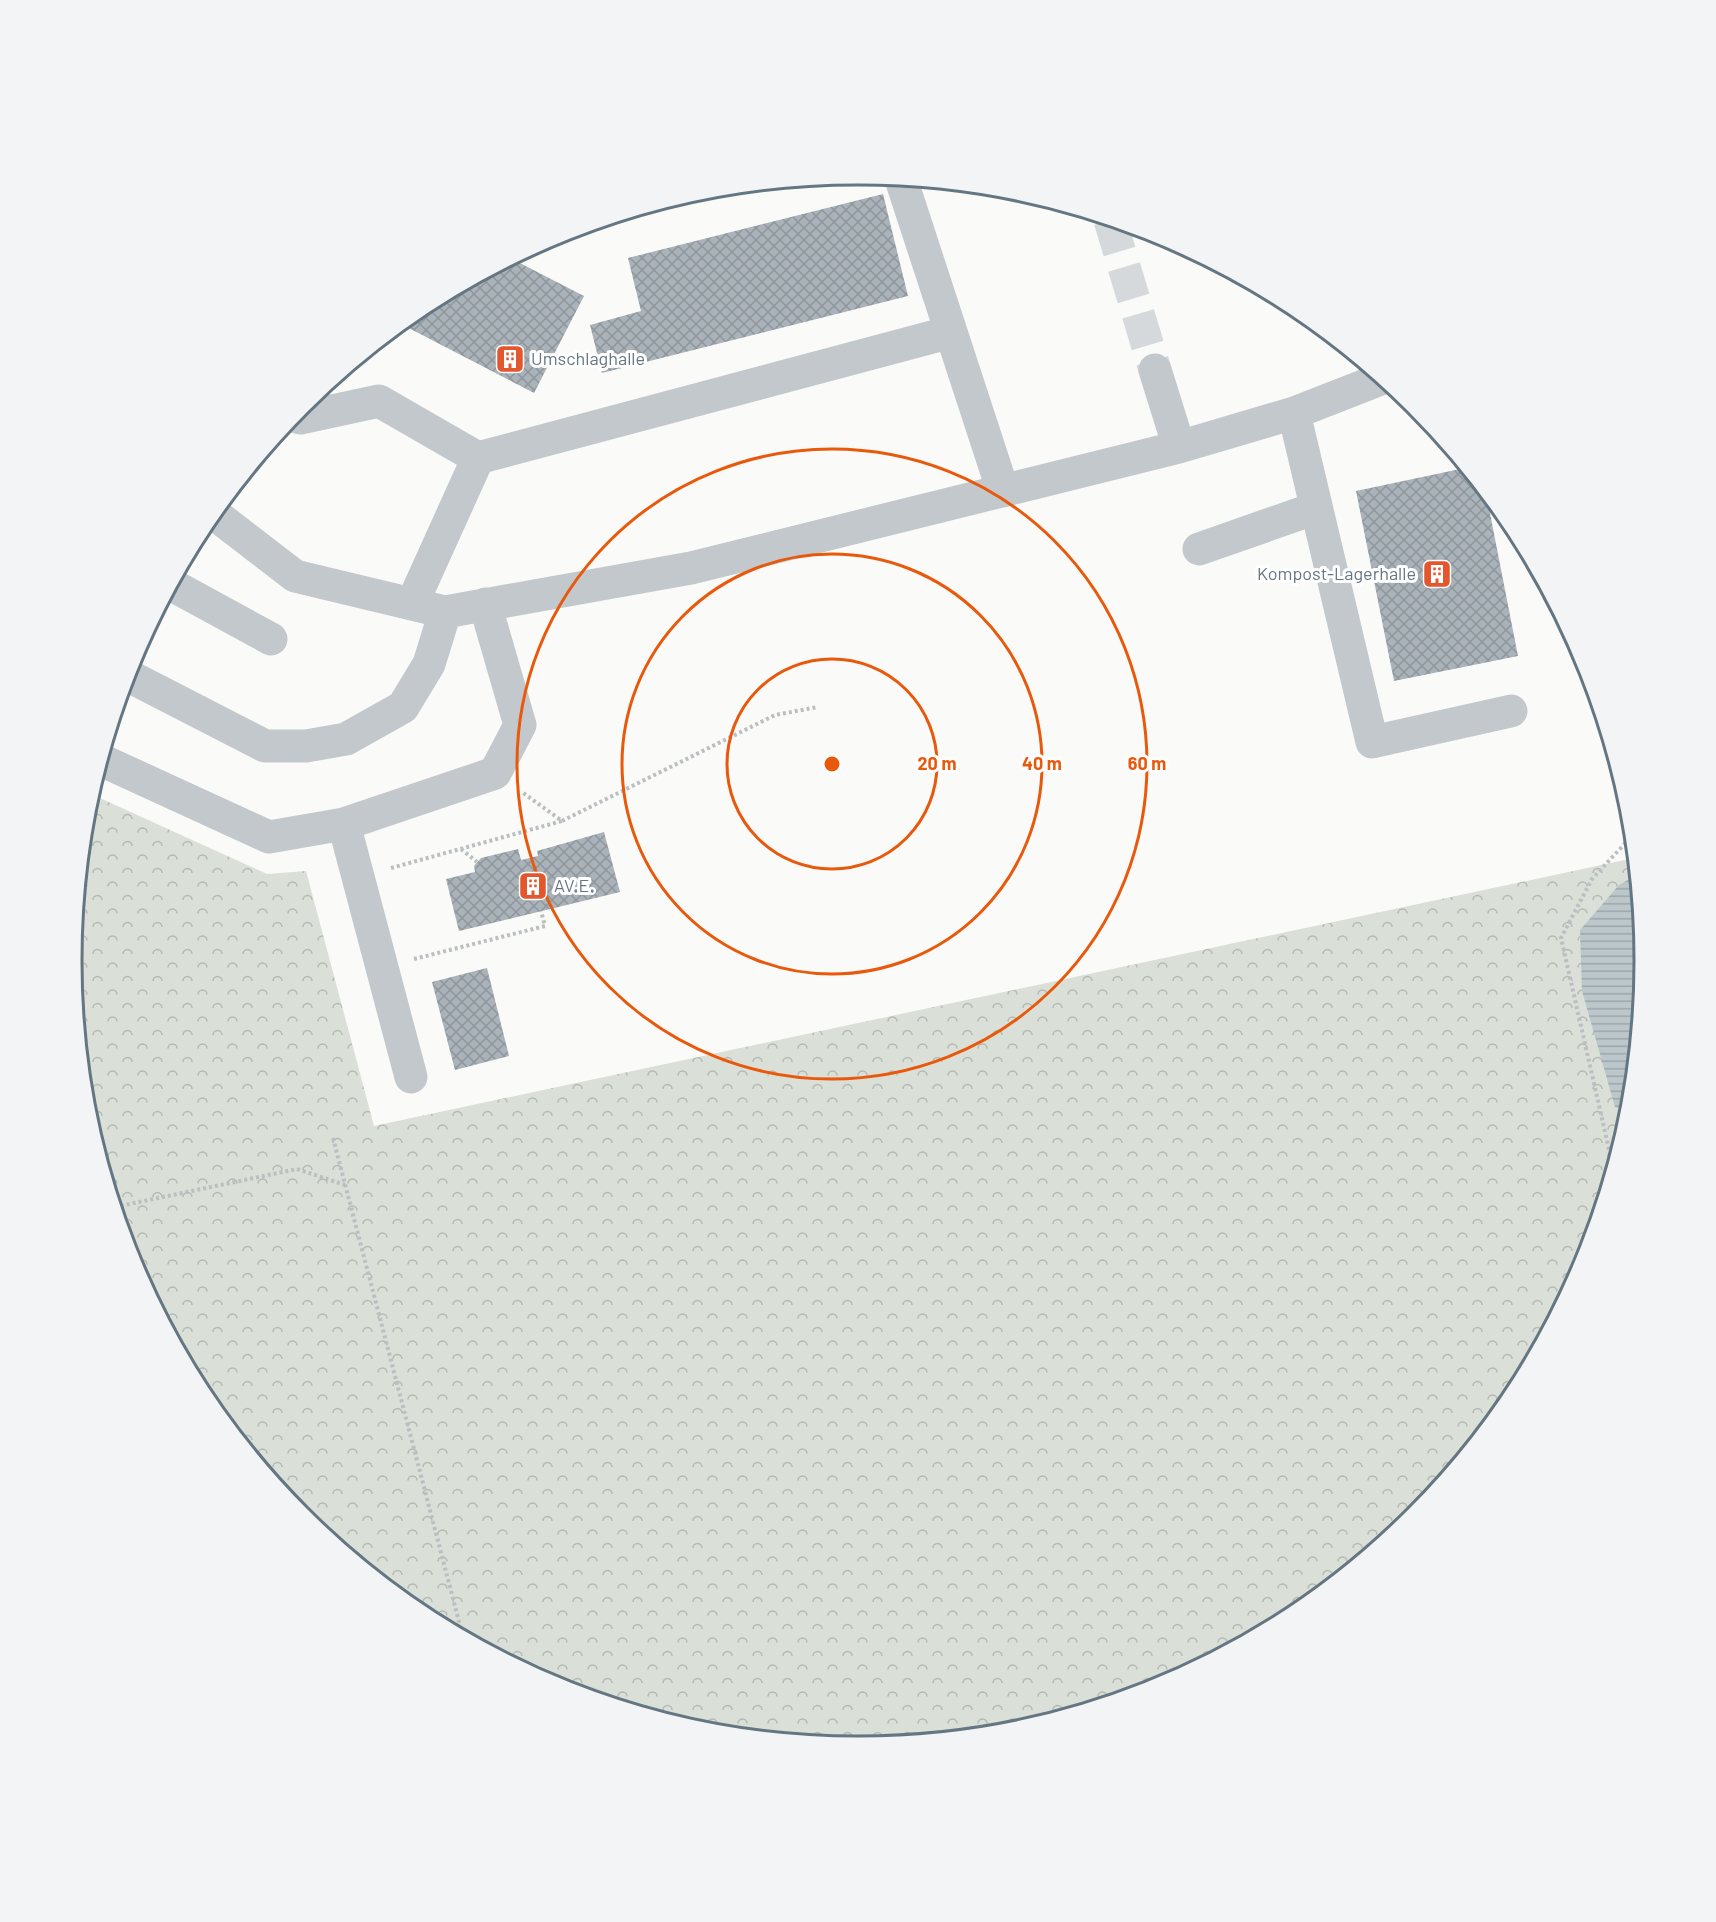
<svg xmlns="http://www.w3.org/2000/svg" width="1716" height="1922" viewBox="0 0 1716 1922" font-family="Barlow,sans-serif">
<style>
.forest{fill:url(#forest-crowns)}
.water{fill:url(#water-rules)}
.building{fill:url(#building-cross-hatch)}
.lines{fill:none;stroke-linecap:round;stroke-linejoin:round}
.minor-tunnel{stroke:#d5d9db;stroke-width:33;stroke-dasharray:33 16;stroke-linecap:butt}
.path{stroke:#bbbfc2;stroke-width:4;stroke-dasharray:3 3;stroke-linecap:butt}
.minor{stroke:#c3c8cc;stroke-width:33}
.ring{fill:none;stroke:#e8590c;stroke-width:3}
.labels{text-anchor:middle;stroke-width:6;stroke-linejoin:round;paint-order:stroke}
.poi-label{font-size:18px;fill:#657683;stroke:#fff;text-anchor:start}
.rim{fill:none;stroke:#657683;stroke-width:3}
.centre{fill:#e8590c;stroke:#fff;stroke-width:3}
.ring-label{font-size:18px;text-anchor:middle;font-weight:bold;fill:#e8590c;stroke:#fff;stroke-width:6;stroke-linejoin:round;paint-order:stroke}
</style>
<defs>
<pattern id="forest-crowns" width="20" height="18" patternUnits="userSpaceOnUse" patternTransform="scale(1.5)"><rect width="20" height="18" fill="#dadfd7"/><path d="M2 6a3 3 0 1 1 6 0M12 15a3 3 0 1 1 6 0" fill="none" stroke="#b4b9b4"/></pattern>
<pattern id="water-rules" width="6" height="5" patternUnits="userSpaceOnUse" patternTransform="scale(1.5)"><rect width="6" height="5" fill="#bbc7cb"/><path d="M0 2.5h6" fill="none" stroke="#9ca6aa"/></pattern>
<pattern id="building-cross-hatch" width="8" height="8" patternUnits="userSpaceOnUse" patternTransform="scale(1.5)"><rect width="8" height="8" fill="#aab3b9"/><path d="M0 0l8 8M0 8l8-8" fill="none" stroke="#8e969c"/></pattern>
</defs>
<rect width="100%" height="100%" fill="#fafaf8"/>
<path class="forest" d="M91 794 267 874 306 871 374 1126 1634 858 1644 961 1629 1115 1584 1262 1511 1398 1414 1517 1294 1615 1158 1687 1011 1732 858 1747 704 1732 557 1687 421 1614 302 1517 204 1397 132 1261 87 1114 72 961 87 807Z"/>
<path class="water" d="M1636 875 1644 961 1629 1111 1615 1107 1582 991 1580 930 1619 885Z"/>
<path class="building" d="M883 194 908 296 602 373 590 325 641 311 628 258Z
M512 259 584 296 534 393 401 324 422 307Z
M1465 468 1486 493 1518 656 1394 681 1356 491Z
M604 832 620 892 459 931 446 879 475 872 474 866 481 858 518 849 521 860 538 856 537 851Z
M487 968 509 1056 455 1070 432 982Z"/>
<g class="lines">
<path class="minor-tunnel" d="M1110 220 1155 370"/>
<path class="path" d="M562 821 775 715 818 707
M461 849 477 862
M391 868 562 821 522 792
M414 959 545 926 541 911
M333 1138 463 1637
M1613 1167 1561 938 1592 879 1632 836
M115 1207 297 1169 345 1185"/>
<path class="minor" d="M901 179 1003 491
M1155 370 1179 447
M1294 413 1372 742 1511 711
M293 416 300 418 379 401 478 458 412 604
M478 458 951 332
M213 513 295 576 445 612 691 568 1179 447 1294 413 1381 379
M1199 549 1316 508
M172 585 271 639
M127 675 265 746H306L346 739 403 707 429 664 445 612
M101 760 269 837 344 824 495 773 520 725 485 604
M344 824 411 1077"/>
</g>
<g class="ring">
<circle cx="832" cy="764" r="105"/>
<circle cx="832" cy="764" r="210"/>
<circle cx="832" cy="764" r="315"/>
</g>
<defs>
<g id="building-square" transform="scale(1.5)"><rect x="-9" y="-9" width="18" height="18" rx="4" fill="#e4572e" stroke="#fff"/><path d="M-4-6H4V6H1V3H-1V6H-4ZM-2.5-4.3h1.7v1.8h-1.7ZM.8-4.3h1.7v1.8H.8ZM-2.5-1h1.7V.8h-1.7ZM.8-1h1.7V.8H.8Z" fill="#fff"/></g>
</defs>
<g fill-rule="evenodd">
<use href="#building-square" x="510" y="359"/>
<use href="#building-square" x="1437" y="574"/>
<use href="#building-square" x="533" y="886"/>
</g>
<g class="labels">
<g class="poi-label">
<text x="531" y="365">Umschlaghalle</text>
<text x="1416" y="580" text-anchor="end">Kompost-Lagerhalle</text>
<text x="554" y="892">AV.E.</text>
</g>
</g>
<path d="M0 0H1716V1922H0ZM857 185H859A775 775 0 0 1 1634 960V961A775 775 0 0 1 859 1736H857A775 775 0 0 1 82 961V960A775 775 0 0 1 857 185Z" fill="#f3f4f5" fill-rule="evenodd"/>
<path class="rim" d="M857 185H859A775 775 0 0 1 1634 960V961A775 775 0 0 1 859 1736H857A775 775 0 0 1 82 961V960A775 775 0 0 1 857 185Z"/>
<circle cx="832" cy="764" r="9" class="centre"/>
<g class="ring-label">
<text x="937" y="770">20 m</text>
<text x="1042" y="770">40 m</text>
<text x="1147" y="770">60 m</text>
</g>
</svg>
